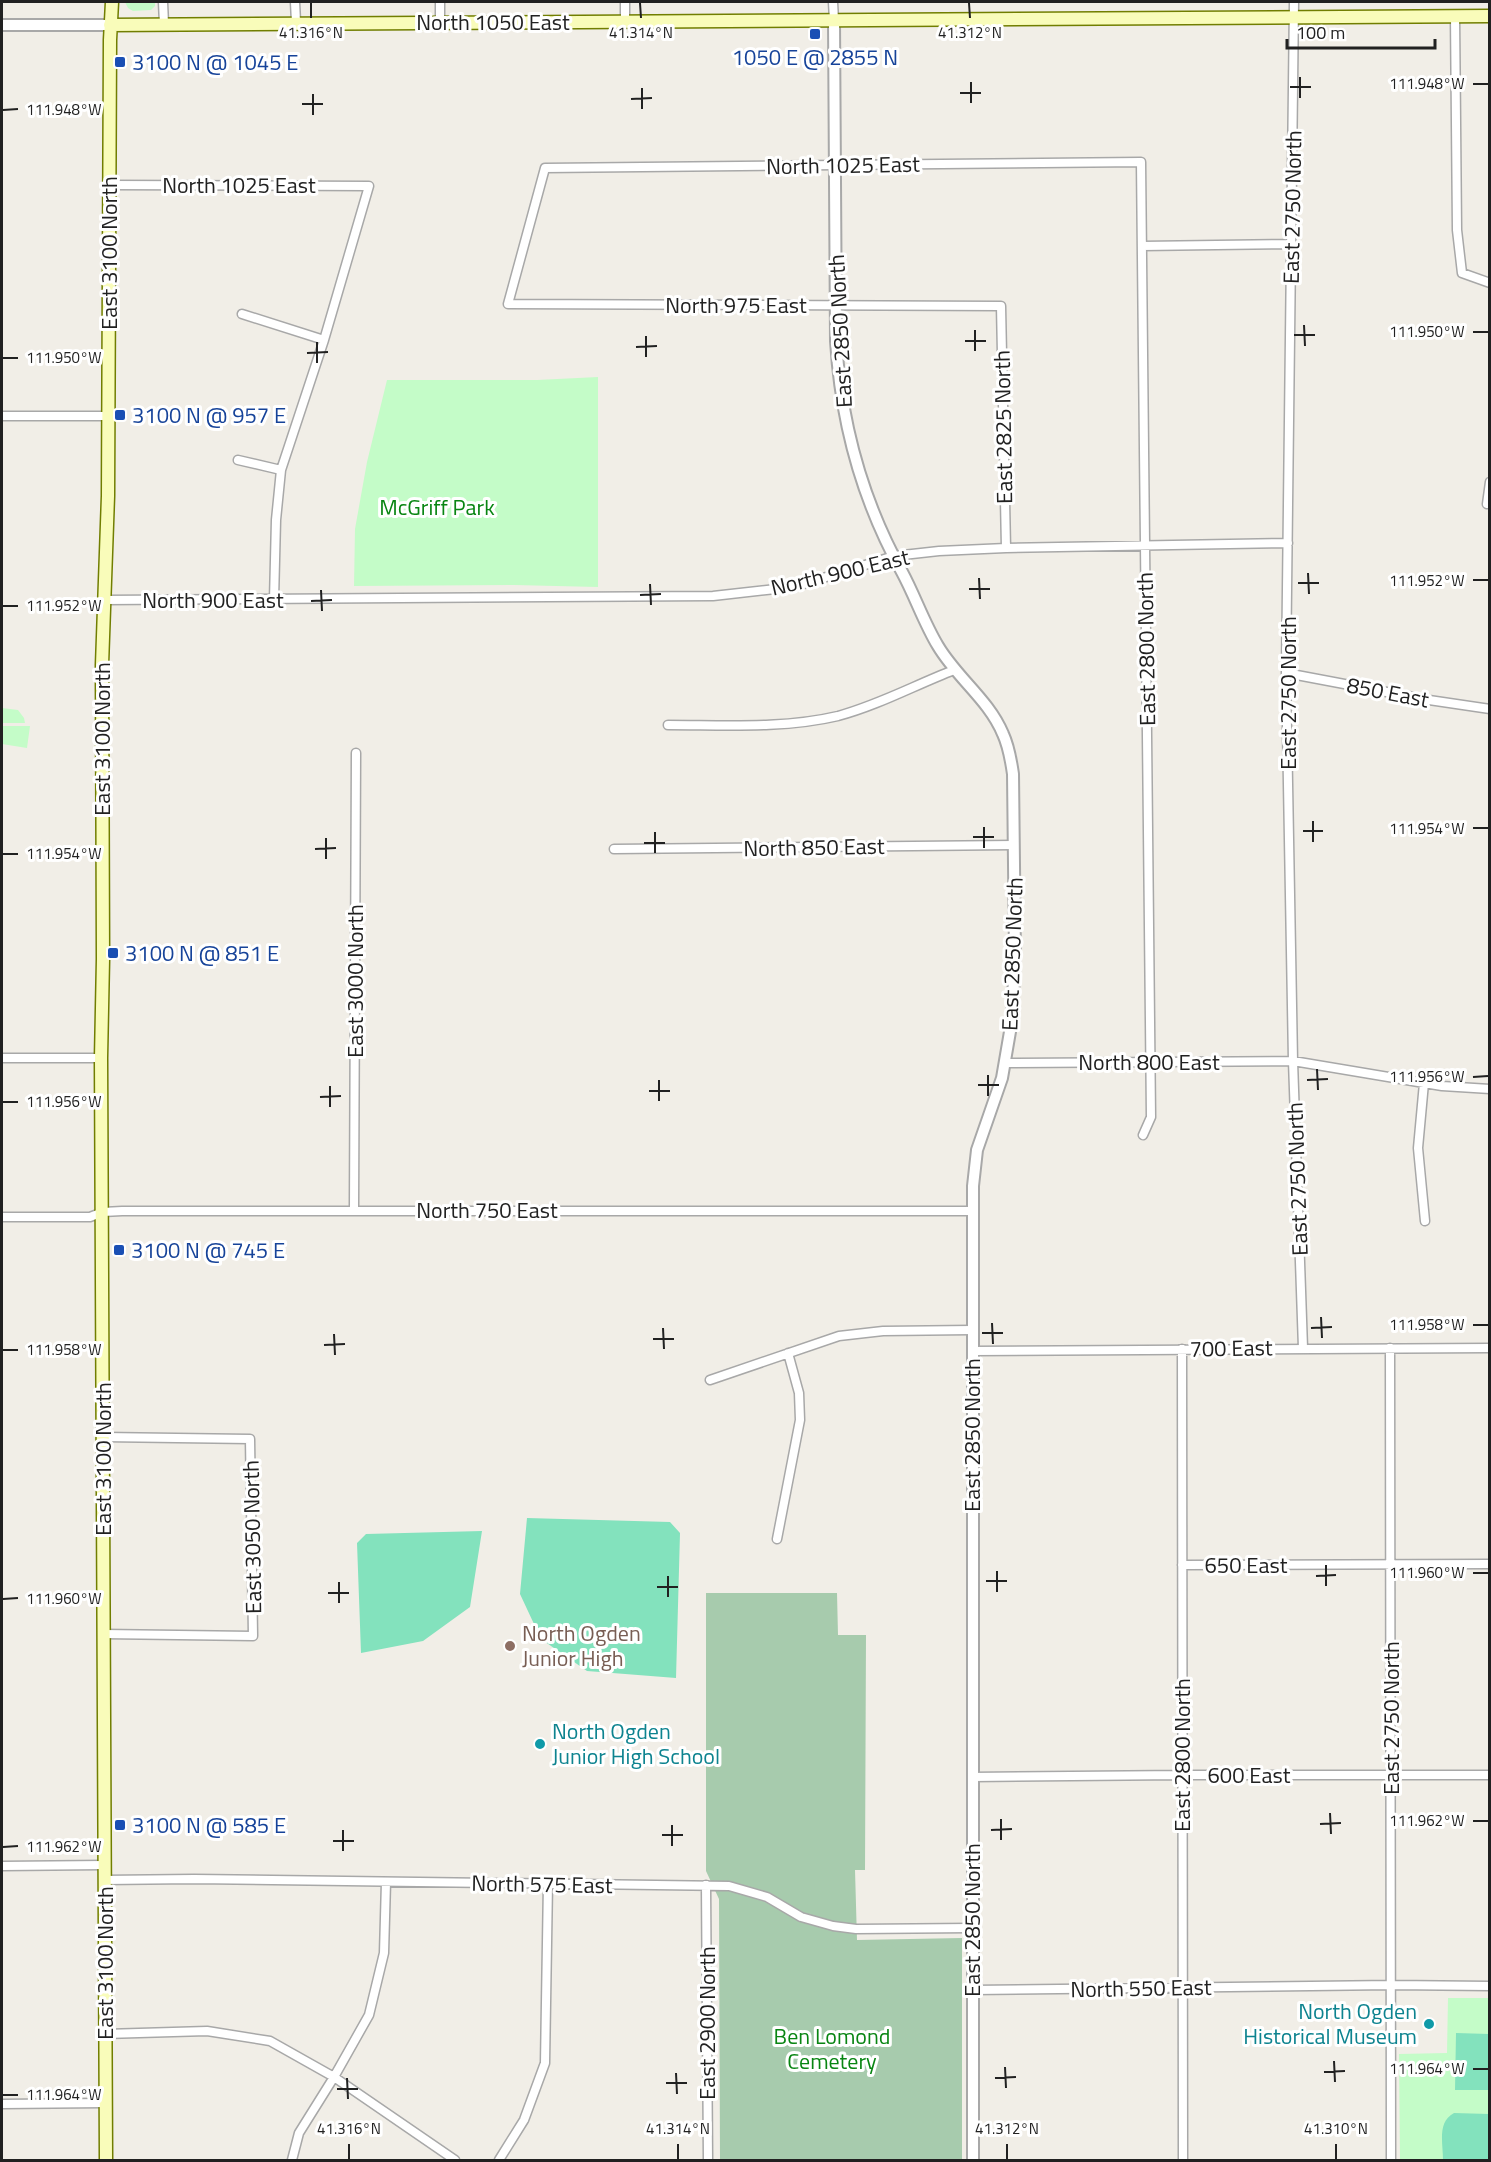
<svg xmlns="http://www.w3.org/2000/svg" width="1491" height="2162" viewBox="0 0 1491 2162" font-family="'Titillium Web',sans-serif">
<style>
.cemetery{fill:#a7cbad}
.park{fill:#c4fcc8}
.pitch{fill:#83e2bd}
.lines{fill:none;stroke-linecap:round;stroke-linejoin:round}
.minor-casing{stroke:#a8a8a8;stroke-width:11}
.tertiary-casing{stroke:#a8a8a8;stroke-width:14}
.secondary-casing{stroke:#717e01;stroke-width:15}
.minor{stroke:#fff;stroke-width:8}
.tertiary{stroke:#fff;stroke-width:10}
.secondary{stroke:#f9fcba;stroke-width:12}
.ticks{fill:none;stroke:#212121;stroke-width:2}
.transit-dot{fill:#1a4fb4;stroke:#fff;stroke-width:2}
.education-dot{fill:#8d6e63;stroke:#fff;stroke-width:2}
.culture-dot{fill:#0f9aa8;stroke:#fff;stroke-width:2}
.labels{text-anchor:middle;stroke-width:6;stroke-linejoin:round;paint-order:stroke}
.street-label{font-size:22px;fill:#212121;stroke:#fff}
.transit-label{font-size:22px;fill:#164399;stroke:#fff;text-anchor:start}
.park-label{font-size:22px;fill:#088512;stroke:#fff}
.education-label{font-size:22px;fill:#785e54;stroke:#fff;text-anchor:start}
.culture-label{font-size:22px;fill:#0d838f;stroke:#fff;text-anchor:start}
.ticks-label{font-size:15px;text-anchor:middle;fill:#212121;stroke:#fff;stroke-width:6;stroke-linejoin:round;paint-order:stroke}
</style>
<rect width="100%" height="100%" fill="#f1eee7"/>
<path class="cemetery" d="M706 1593H837L838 1635H866L865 1870H855L857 1940 962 1938V2160H720L719 1899 706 1871Z"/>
<path class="park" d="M125 2H155V6L151 10 133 11 128 8Z
M598 377V587L514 585 354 586 355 529 367 462 387 380H537Z
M2 708 18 710 24 718 25 723H2Z
M2 726H30L27 748 2 744Z
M1448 1998H1489V2160H1400L1399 2054 1447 2053Z"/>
<path class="pitch" d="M527 1518 670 1522 680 1533 676 1678 587 1671 541 1639 520 1594Z
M482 1531 470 1607 423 1641 361 1653 357 1543 366 1534Z
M1456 2033 1489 2034V2090H1455Z
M1454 2113 1489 2114V2160H1443C1443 2143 1437 2122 1454 2113Z"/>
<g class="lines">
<g class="minor-casing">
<path id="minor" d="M163 2 164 24
M295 2 296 22
M440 2V23
M625 2V22
M833 2 834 20
M1294 2 1286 673 1293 1061 1303 1348
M1455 16 1457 230 1462 273 1490 283
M109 185 369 186 324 340 281 470 276 520 274 600
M1142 246 1291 244
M242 314 324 340
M2 416H108
M238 460 281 470
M1487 504 1490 482
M1006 548 1001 306 508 304 545 168 1141 162 1151 1117 1143 1135
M104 600 713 596 794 587 894 556 939 551 1006 548 1288 543
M1286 673 1429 700 1490 709
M668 725C724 725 783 729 838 716 879 705 915 685 954 670
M614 849 1014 845
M2 1058H101
M1005 1063 1293 1061 1442 1086 1490 1089
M1424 1083 1418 1148 1425 1221
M354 1210 356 753
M2 1217H90L103 1212 122 1211H972
M1390 1348 1391 2160
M1182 1349 1183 2160
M973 1351 1490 1348
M710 1380 839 1336 883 1331 972 1330
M103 1437 250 1439 253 1636 103 1634
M777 1539 800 1420 799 1393 788 1353
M1182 1565 1490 1564
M972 1777 1182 1775H1490
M2 1866 104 1865
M104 1880 194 1879 729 1886 767 1897 801 1917 833 1926 856 1929 972 1928
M706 1885 708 2160
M972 1990 1392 1985 1490 1986
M105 2034 207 2031 270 2041 334 2077 455 2160
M2 2104 105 2103
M292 2160 299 2133 334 2077 369 2015 384 1953 386 1882
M499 2160 524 2120 545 2063 548 1883"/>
</g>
<g class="tertiary-casing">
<path id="tertiary" d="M834 20 836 341C841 423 862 500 902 572 915 596 924 623 938 646 957 678 989 700 1003 734 1009 747 1011 760 1013 774L1015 955 1012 1020 1002 1078 977 1150 973 1186V2160
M2 25H110"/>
</g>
<g class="secondary-casing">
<path id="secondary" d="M110 25 1490 16
M106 2160 101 1058 103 959 102 665 108 496 110 40 112 2"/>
</g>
<use href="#minor" class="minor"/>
<use href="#tertiary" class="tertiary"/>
<use href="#secondary" class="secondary"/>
</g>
<path class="ticks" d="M311 3V18M640 3 641 18M969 3 970 18M1300 77V98M971 82V103M1473 84H1488M1290 87H1311M642 88V109M960 93H981M313 94V115M631 99 652 98M302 104H323M3 110 18 109M1304 325 1305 346M975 330V351M1473 332H1488M1294 335H1315M646 336V357M965 341H986M317 342V363M636 347 657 346M307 353 328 352M3 358H18M1308 573 1309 594M979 578 980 599M1473 580H1488M1298 583H1319M650 584 651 605M969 589H990M321 590 322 611M640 595 661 594M311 601 332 600M3 606H18M1313 821V842M984 827V848M1473 828H1488M1303 831H1323M655 832V853M973 837H994M326 838V859M644 843H665M315 849 336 848M3 854H18M1317 1069 1318 1090M988 1075V1096M1473 1077 1488 1076M659 1080V1101M1307 1080 1328 1079M978 1085H999M330 1086V1107M649 1091H670M320 1097 341 1096M3 1102H18M1321 1317 1322 1338M992 1323 993 1344M1473 1325H1488M663 1328 664 1349M1311 1328 1332 1327M982 1333H1003M334 1334 335 1355M653 1339H674M324 1345 345 1344M3 1350H18M1326 1565V1586M997 1571V1592M1473 1573H1488M668 1576V1597M1316 1576 1336 1575M986 1581H1007M339 1582V1603M657 1587H678M328 1593H349M3 1599 18 1598M1330 1813 1331 1834M1001 1819V1840M1473 1821H1488M1320 1824 1341 1823M672 1825V1846M343 1830V1851M991 1830 1012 1829M662 1835H683M333 1841H354M3 1847 18 1846M1334 2061 1335 2082M1005 2067 1006 2088M1473 2069H1488M1324 2072 1345 2071M676 2073 677 2094M347 2078 348 2099M995 2078 1016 2077M666 2083H687M337 2089H358M3 2095H18M349 2144V2159M678 2144V2159M1007 2144V2159M1336 2144V2159"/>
<g class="transit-dot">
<rect x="809" y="28" width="12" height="12" rx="3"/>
<rect x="114" y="56" width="12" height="12" rx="3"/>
<rect x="114" y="409" width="12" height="12" rx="3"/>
<rect x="107" y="947" width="12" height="12" rx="3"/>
<rect x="113" y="1244" width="12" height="12" rx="3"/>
<rect x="114" y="1819" width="12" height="12" rx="3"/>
</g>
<circle class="education-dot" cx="510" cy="1646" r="6"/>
<g class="culture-dot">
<circle cx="540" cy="1744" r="6"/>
<circle cx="1429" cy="2024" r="6"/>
</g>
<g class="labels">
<g class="street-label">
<text x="493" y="30">North 1050 East</text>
<text transform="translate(843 165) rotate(-1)" y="8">North 1025 East</text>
<text x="239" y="193">North 1025 East</text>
<text transform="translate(1292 207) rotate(-89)" y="8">East 2750 North</text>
<text transform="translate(109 253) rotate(-90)" y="8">East 3100 North</text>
<text x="736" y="313">North 975 East</text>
<text transform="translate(840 331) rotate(-93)" y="8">East 2850 North</text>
<text transform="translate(1003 427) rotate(-91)" y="8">East 2825 North</text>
<text transform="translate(840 572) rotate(-13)" y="8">North 900 East</text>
<text x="213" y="608">North 900 East</text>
<text transform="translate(1146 649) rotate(-91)" y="8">East 2800 North</text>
<text transform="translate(1388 692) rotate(11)" y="8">850 East</text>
<text transform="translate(1288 693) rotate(-90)" y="8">East 2750 North</text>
<text transform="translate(102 739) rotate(-90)" y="8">East 3100 North</text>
<text transform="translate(814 847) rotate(-1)" y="8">North 850 East</text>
<text transform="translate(1012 954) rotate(-88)" y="8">East 2850 North</text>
<text transform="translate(355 981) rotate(-90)" y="8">East 3000 North</text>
<text x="1149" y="1070">North 800 East</text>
<text transform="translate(1297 1179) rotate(-92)" y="8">East 2750 North</text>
<text x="487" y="1218">North 750 East</text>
<text transform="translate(1231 1348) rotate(-1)" y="8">700 East</text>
<text transform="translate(972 1435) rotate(-90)" y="8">East 2850 North</text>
<text transform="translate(103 1459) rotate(-90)" y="8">East 3100 North</text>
<text transform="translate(252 1537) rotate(-91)" y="8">East 3050 North</text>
<text x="1246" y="1573">650 East</text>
<text transform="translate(1391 1718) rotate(-90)" y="8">East 2750 North</text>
<text transform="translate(1182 1755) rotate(-90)" y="8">East 2800 North</text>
<text x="1249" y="1783">600 East</text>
<text transform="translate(542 1884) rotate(1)" y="8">North 575 East</text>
<text transform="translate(972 1920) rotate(-90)" y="8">East 2850 North</text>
<text transform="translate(105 1963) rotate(-90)" y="8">East 3100 North</text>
<text transform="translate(1141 1988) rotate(-1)" y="8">North 550 East</text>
<text transform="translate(707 2023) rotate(-90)" y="8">East 2900 North</text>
</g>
<g class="transit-label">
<text x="815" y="65" text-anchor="middle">1050 E @ 2855 N</text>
<text x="132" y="70">3100 N @ 1045 E</text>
<text x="132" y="423">3100 N @ 957 E</text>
<text x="125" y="961">3100 N @ 851 E</text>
<text x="131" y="1258">3100 N @ 745 E</text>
<text x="132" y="1833">3100 N @ 585 E</text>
</g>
<g class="park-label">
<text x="437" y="515">McGriff Park</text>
<text x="832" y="2044">Ben Lomond<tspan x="832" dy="25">Cemetery</tspan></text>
</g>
<g class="education-label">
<text x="522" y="1641">North Ogden<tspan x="522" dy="25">Junior High</tspan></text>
</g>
<g class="culture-label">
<text x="552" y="1739">North Ogden<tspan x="552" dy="25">Junior High School</tspan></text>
<text x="1417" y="2019" text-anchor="end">North Ogden<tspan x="1417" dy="25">Historical Museum</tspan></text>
</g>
</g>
<g class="ticks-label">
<text x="311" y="38">41.316°N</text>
<text x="641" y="38">41.314°N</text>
<text x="970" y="38">41.312°N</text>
<text x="1427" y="89">111.948°W</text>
<text x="64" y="115">111.948°W</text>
<text x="1427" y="337">111.950°W</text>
<text x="64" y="363">111.950°W</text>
<text x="1427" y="586">111.952°W</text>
<text x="64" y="611">111.952°W</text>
<text x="1427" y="834">111.954°W</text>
<text x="64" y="859">111.954°W</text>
<text x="1427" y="1082">111.956°W</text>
<text x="64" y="1107">111.956°W</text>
<text x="1427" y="1330">111.958°W</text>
<text x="64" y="1355">111.958°W</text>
<text x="1427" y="1578">111.960°W</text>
<text x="64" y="1604">111.960°W</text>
<text x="1427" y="1826">111.962°W</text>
<text x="64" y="1852">111.962°W</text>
<text x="1427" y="2074">111.964°W</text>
<text x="64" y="2100">111.964°W</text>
<text x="349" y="2134">41.316°N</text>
<text x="678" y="2134">41.314°N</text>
<text x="1007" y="2134">41.312°N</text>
<text x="1336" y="2134">41.310°N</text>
</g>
<rect width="1491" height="2162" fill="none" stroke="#212121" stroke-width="6"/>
<path d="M1287 39v9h148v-9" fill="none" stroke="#212121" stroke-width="3"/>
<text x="1296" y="39" font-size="18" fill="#212121" stroke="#ffffff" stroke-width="4.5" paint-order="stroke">100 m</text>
</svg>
